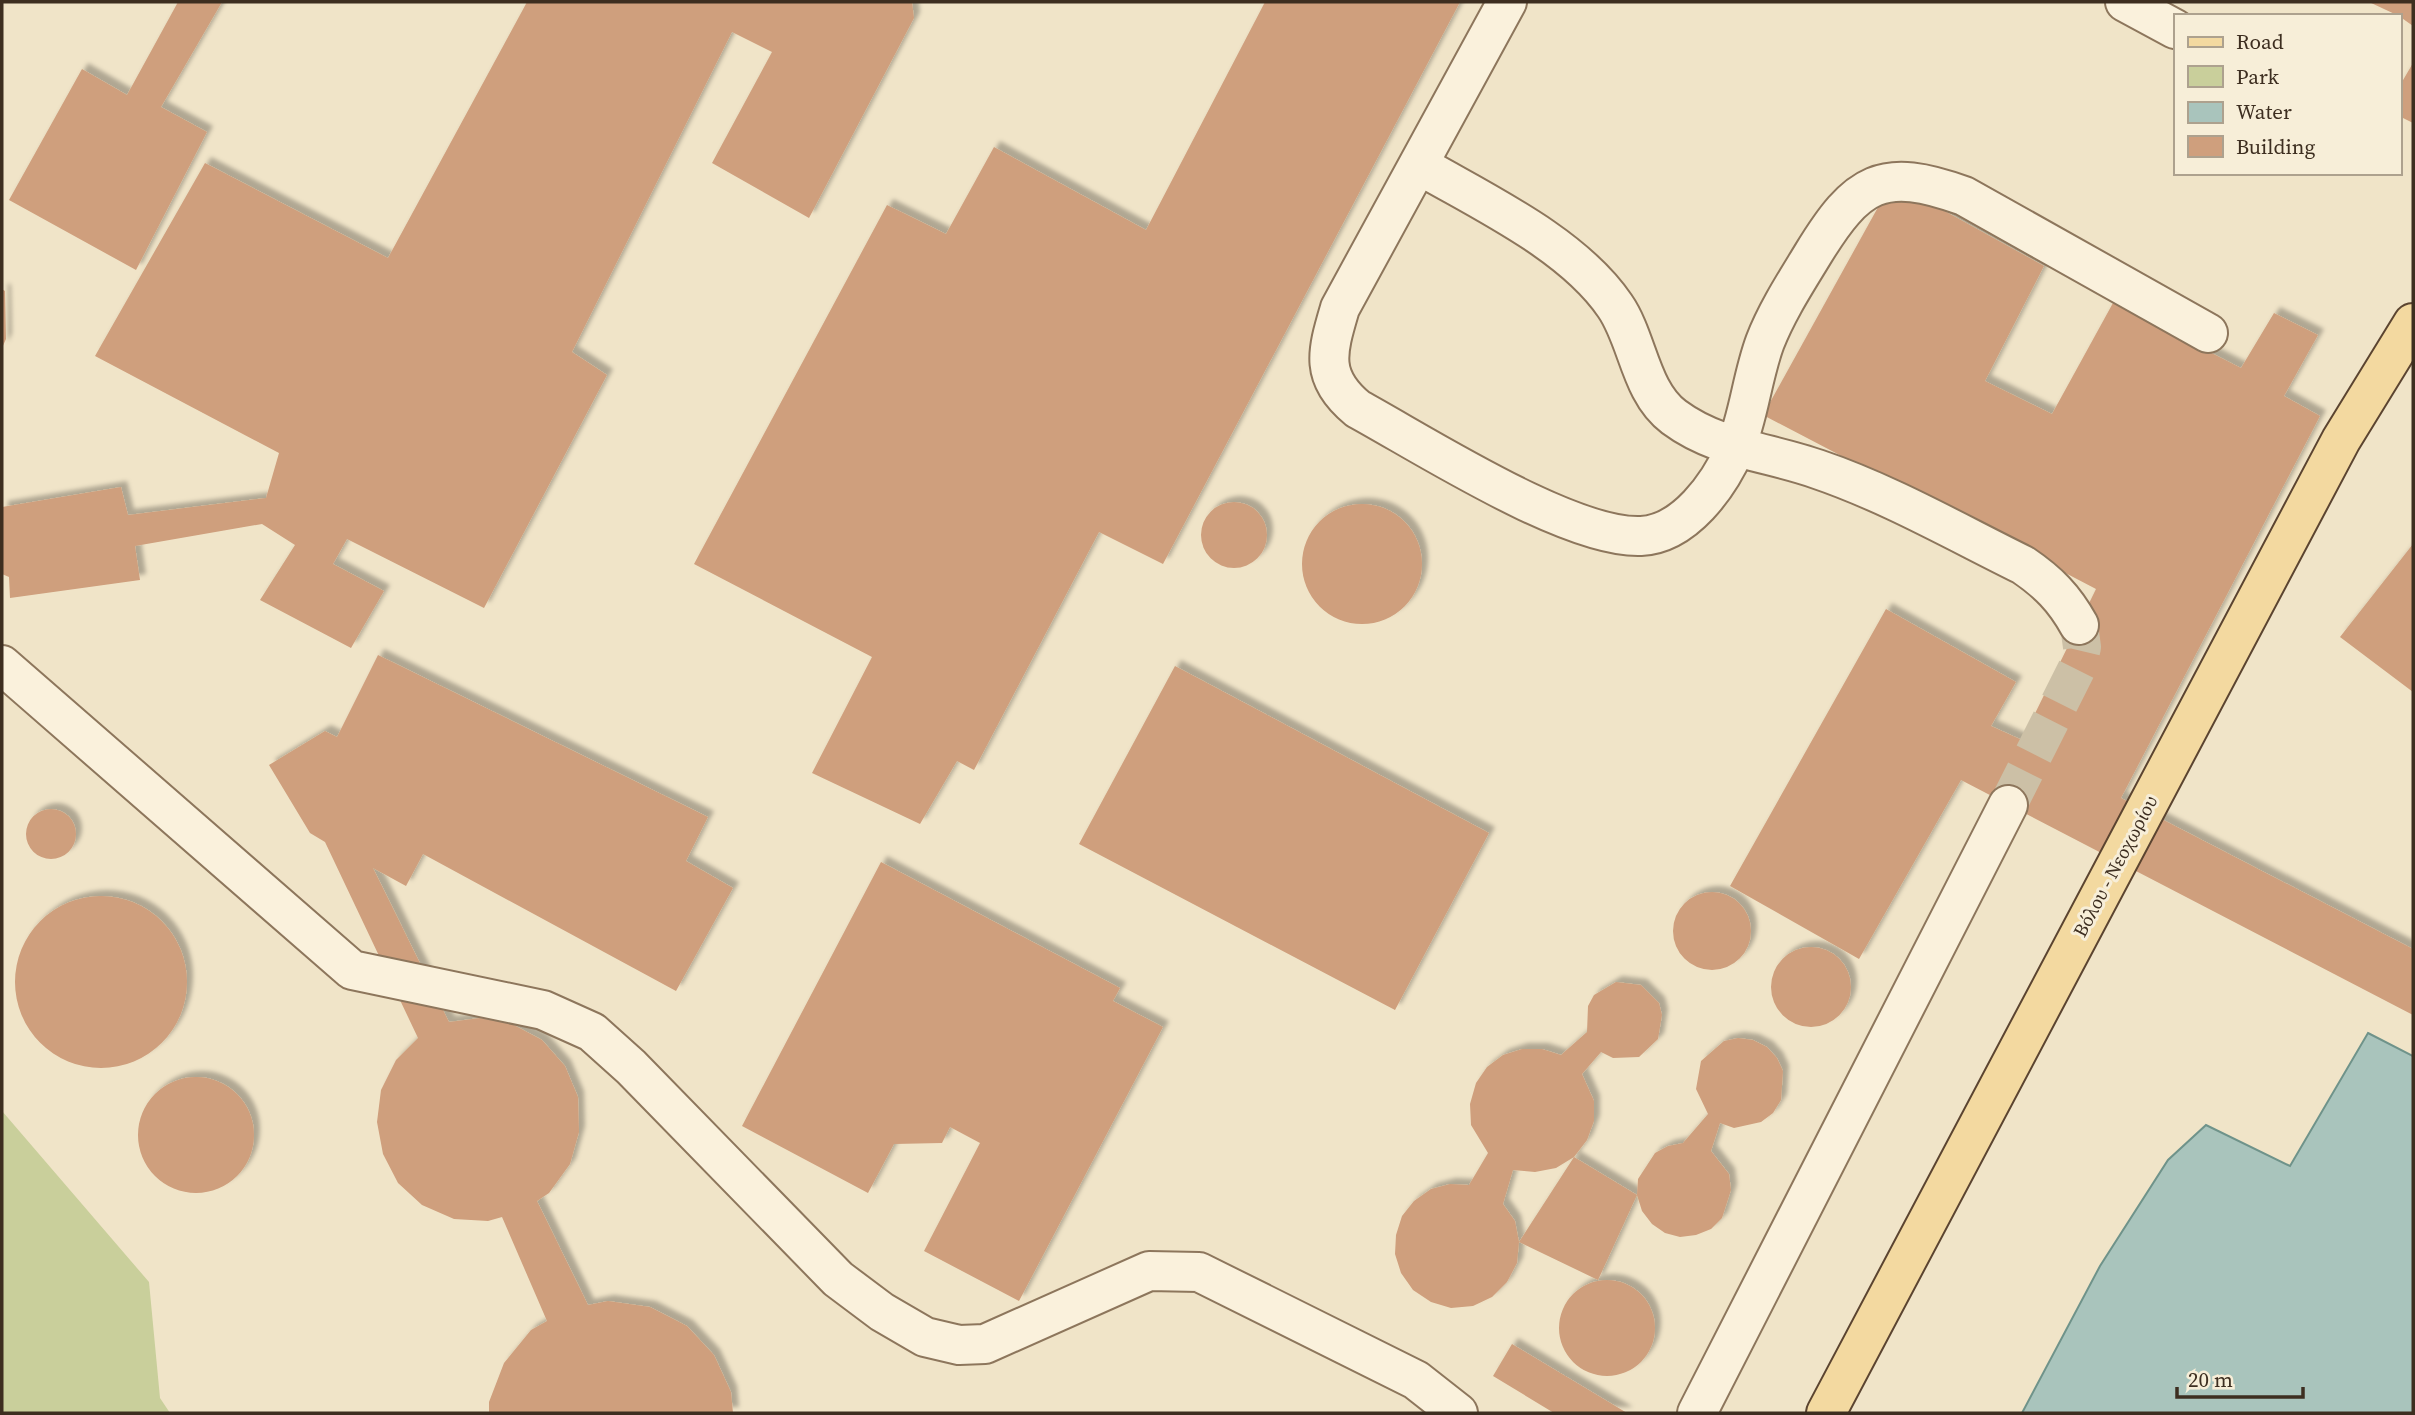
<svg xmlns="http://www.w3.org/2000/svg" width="2415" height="1415" viewBox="0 0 2415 1415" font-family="'Source Serif 4',serif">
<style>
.green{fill:#c9cf9b}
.water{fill:#a9c4bc;stroke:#6f938a;stroke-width:2}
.building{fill:#cf9f7d;filter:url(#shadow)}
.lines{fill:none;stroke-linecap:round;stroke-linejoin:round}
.minor-tunnel{stroke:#ccc0a6;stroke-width:38;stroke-dasharray:38 19;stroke-linecap:butt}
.minor-casing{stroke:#8d765c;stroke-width:42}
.major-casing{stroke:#5b4430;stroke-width:42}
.minor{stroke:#faf1dc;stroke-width:38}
.major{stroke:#f3d9a0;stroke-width:38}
.labels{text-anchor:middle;stroke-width:6;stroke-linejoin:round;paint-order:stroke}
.street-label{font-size:19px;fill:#3d2e20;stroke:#f7eed8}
</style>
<defs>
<filter id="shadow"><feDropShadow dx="6" dy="-6" stdDeviation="2" flood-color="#0004"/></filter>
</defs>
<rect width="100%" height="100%" fill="#f0e4c8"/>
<path class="green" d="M2 1111 149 1282 160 1398 170 1413H2Z"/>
<path class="water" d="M2368 1033 2413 1056V1413H2022L2100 1266 2168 1160 2206 1125 2290 1166Z"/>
<path class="building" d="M178 2H222L161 107 207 132 136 270 9 200 82 69 127 95Z
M527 2H912L914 18 809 218 712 163 772 52 732 32 572 352 607 375 484 608 347 539 333 564 384 591 351 648 260 600 295 545 262 524 135 546 140 580 10 598 9 577 2 574V507L121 487 128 515 266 498 279 453 95 356 205 163 388 258Z
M1265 2H1460L1163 564 1099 532 974 770 957 761 920 824 812 773 872 657 694 564 887 205 946 234 994 147 1146 230Z
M2369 2H2413V26L2399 16Z
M2413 63V123L2399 116V87Z
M1892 182 2044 266 1985 381 2052 414 2113 303 2241 368 2274 313 2318 335 2284 396 2320 416 2121 798 2413 949V1015L1961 780 1859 959 1730 886 1886 609 2016 682 1991 726 2022 740 2096 589 1763 415Z
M2 289 5 291 6 339 2 348Z
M1201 535a33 33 0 1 1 66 0a33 33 0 1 1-66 0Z
M1302 564a60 60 0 1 1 120 0a60 60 0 1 1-120 0Z
M2413 544V692L2340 637Z
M378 655 708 817 686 861 733 888 676 991 423 854 406 886 373 868 449 1022 480 1018 512 1024 542 1040 565 1066 578 1097 579 1132 570 1164 549 1193 537 1201 588 1305 608 1301 650 1307 687 1326 714 1355 731 1392 733 1413H489V1402L504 1363 531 1330 547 1321 502 1217 488 1221 454 1219 422 1205 398 1183 383 1154 377 1122 381 1090 396 1060 418 1038 325 842 310 833 269 765 325 731 337 737Z
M1175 666 1489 833 1395 1010 1079 844Z
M26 834a25 25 0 1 1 50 0a25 25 0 1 1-50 0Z
M881 862 1120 988 1113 1001 1163 1027 1019 1301 924 1251 980 1143 950 1127 942 1143 894 1144 868 1193 742 1126Z
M1673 931a39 39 0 1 1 78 0a39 39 0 1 1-78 0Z
M15 982a86 86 0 1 1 172 0a86 86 0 1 1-172 0Z
M1771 987a40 40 0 1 1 80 0a40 40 0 1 1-80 0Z
M1616 982 1641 985 1659 1003 1662 1015 1658 1039 1639 1057 1613 1058 1601 1052 1582 1074 1594 1101V1121L1587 1140 1574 1157 1556 1168 1535 1172 1513 1170 1503 1204 1515 1221 1519 1242 1517 1263 1507 1282 1492 1297 1473 1306 1451 1308 1431 1302 1413 1290 1401 1273 1395 1254 1396 1235 1402 1216 1414 1201 1431 1189 1450 1184 1469 1185 1488 1153 1471 1125 1470 1104 1476 1083 1487 1067 1503 1055 1522 1049H1542L1561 1055 1587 1032 1588 1006 1594 995Z
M1738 1038 1753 1040 1767 1047 1777 1058 1783 1071 1781 1100 1773 1113 1761 1122 1734 1128 1720 1123 1711 1151 1729 1174 1731 1190 1722 1218 1711 1229 1696 1235 1680 1237 1665 1233 1652 1224 1642 1211 1637 1195 1638 1179 1655 1153 1668 1146 1683 1143 1708 1114 1696 1089 1701 1061 1724 1041Z
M138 1135a58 58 0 1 1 116 0a58 58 0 1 1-116 0Z
M1574 1157 1637 1195 1598 1280 1519 1242Z
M1559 1328a48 48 0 1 1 96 0a48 48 0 1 1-96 0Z
M1512 1344 1627 1413H1554L1493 1376Z"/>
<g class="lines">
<path class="minor-tunnel" d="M2008 805 2077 668 2082 647 2079 625"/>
<g class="minor-casing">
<path id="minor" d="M1507 2 1340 308C1327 352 1319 377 1358 409 1424 445 1570 539 1641 536 1685 534 1719 485 1735 449 1749 416 1752 377 1765 342 1777 311 1796 282 1813 254 1857 182 1882 166 1964 196L2208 333
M2125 2 2175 29
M1419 165C1483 202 1573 244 1615 306 1638 339 1640 392 1674 417 1717 449 1769 452 1817 469 1888 493 1956 532 2023 565 2048 582 2064 598 2079 625
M2 665 352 970 543 1010 592 1032 631 1067 838 1279 882 1312 925 1337 959 1345 985 1344 1149 1271 1199 1272 1416 1380 1458 1413
M1697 1413 2008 805"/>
</g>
<g class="major-casing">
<path id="major" d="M1826 1413 2341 440 2413 323"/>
</g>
<use href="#minor" class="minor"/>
<use href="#major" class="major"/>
</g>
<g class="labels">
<g class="street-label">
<text transform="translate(2115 866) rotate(-62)" y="7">Βόλου - Νεοχωρίου</text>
</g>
</g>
<rect width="2415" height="1415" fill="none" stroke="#3d2e20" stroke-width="7"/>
<rect x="2174" y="14" width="228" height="161" fill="#f7eed8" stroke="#ada18e" stroke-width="2"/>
<rect x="2188" y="37" width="35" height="10" fill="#f3d9a0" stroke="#ada18e" stroke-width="2"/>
<text x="2236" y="49" font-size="21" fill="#3d2e20">Road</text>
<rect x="2188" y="66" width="35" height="21" fill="#c9cf9b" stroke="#ada18e" stroke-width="2"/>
<text x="2236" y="84" font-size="21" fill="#3d2e20">Park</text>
<rect x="2188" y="102" width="35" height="21" fill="#a9c4bc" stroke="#ada18e" stroke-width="2"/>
<text x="2236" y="119" font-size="21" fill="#3d2e20">Water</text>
<rect x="2188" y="136" width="35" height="21" fill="#cf9f7d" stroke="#ada18e" stroke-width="2"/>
<text x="2236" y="154" font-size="21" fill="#3d2e20">Building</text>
<path d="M2177 1387v10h126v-10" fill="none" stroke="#3d2e20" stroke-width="3.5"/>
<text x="2188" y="1387" font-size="21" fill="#3d2e20" stroke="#f7eed8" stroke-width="5" paint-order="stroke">20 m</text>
</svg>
